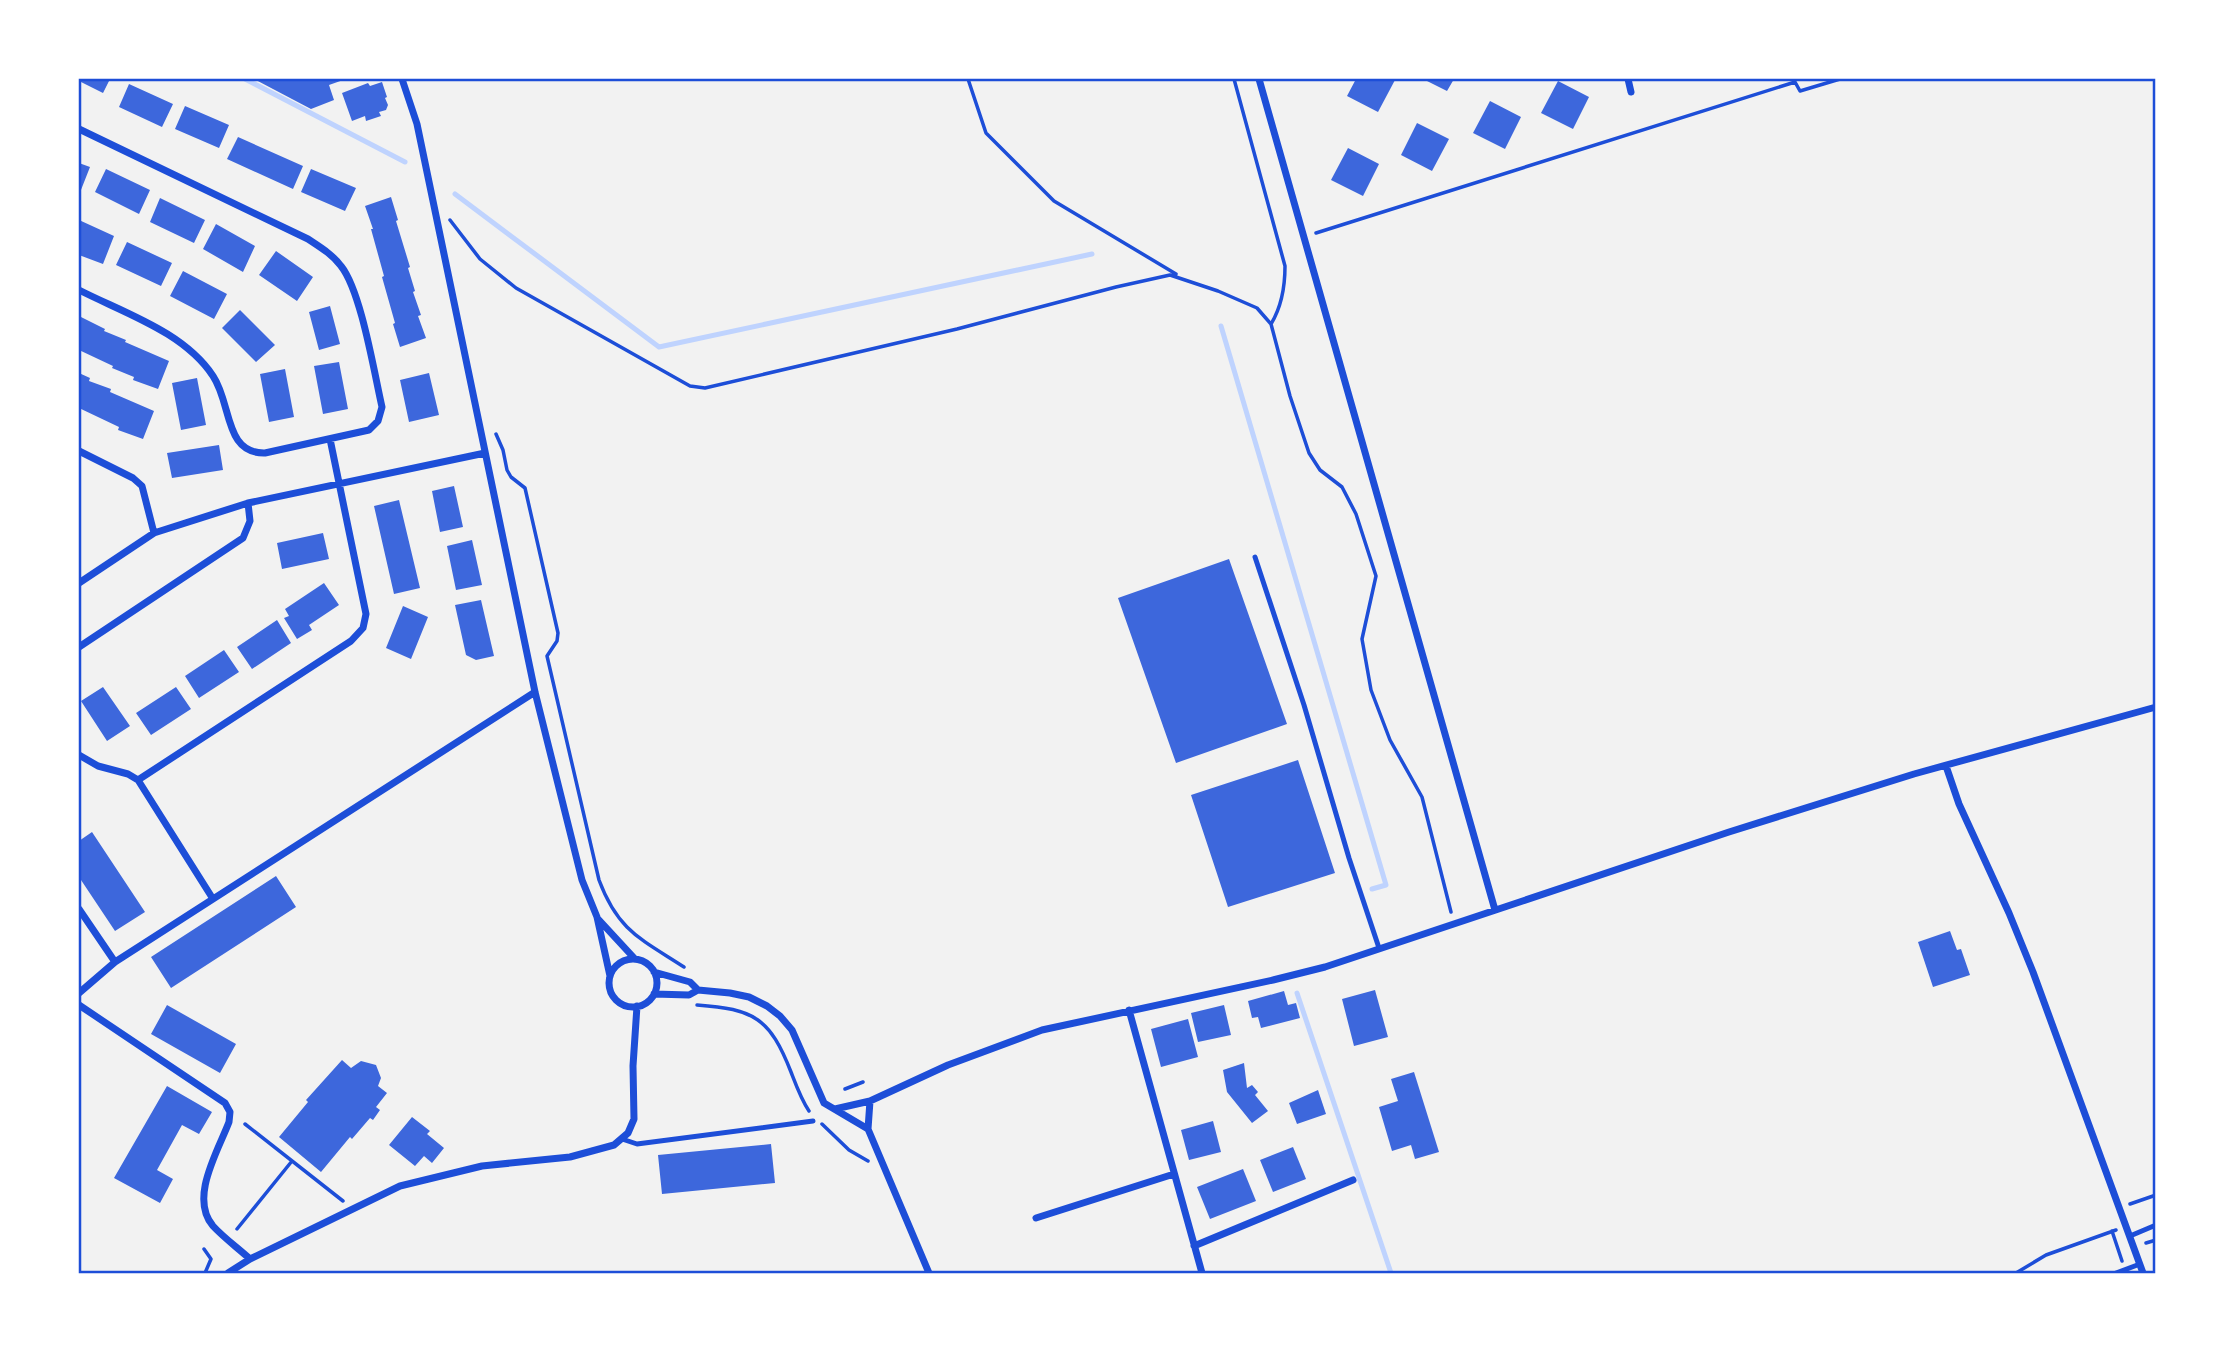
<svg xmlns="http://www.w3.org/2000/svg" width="2235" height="1352" viewBox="0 0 2235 1352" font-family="Poppins,sans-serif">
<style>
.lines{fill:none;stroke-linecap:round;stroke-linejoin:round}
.stream{stroke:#bfd3fe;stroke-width:5}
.building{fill:#3d67dc}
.path{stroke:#1d4ed8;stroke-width:3.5}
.service{stroke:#1d4ed8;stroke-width:5}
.minor{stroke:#1d4ed8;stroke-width:7}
.neatline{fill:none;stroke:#1d4ed8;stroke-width:2.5}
</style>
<rect width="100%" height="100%" fill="#f2f2f2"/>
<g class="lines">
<path class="stream" d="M245 79 405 162
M455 194 659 347 1092 254
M1221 326 1386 885 1372 889
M1297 993 1391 1273"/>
</g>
<path class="building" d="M79 79H110L103 93 79 81Z
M254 79H346L329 85 334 100 311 109Z
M1356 79 1395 80 1378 112 1347 96Z
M1423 79H1454L1447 91Z
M1558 81 1589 97 1573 129 1541 113Z
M382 82 387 97 385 98 388 105 386 110 379 112 381 116 366 121 365 116 352 121 342 93 368 83 370 86Z
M129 84 173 104 162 127 119 107Z
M1490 101 1521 117 1505 149 1473 133Z
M185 106 229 125 219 148 175 129Z
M1417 123 1449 139 1432 171 1401 155Z
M238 137 303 166 293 189 227 159Z
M1348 148 1379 164 1363 196 1331 180Z
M79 163 90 167 79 195Z
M106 169 150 190 139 214 95 192Z
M311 169 356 188 345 211 301 192Z
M391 197 398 220 396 221 410 267 408 268 415 291 413 292 421 315 418 316 426 338 400 347 393 324 395 323 382 277 384 276 371 229H373L365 206Z
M160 198 205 220 194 243 150 222Z
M79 220 114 236 103 264 79 255Z
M216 224 255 246 243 272 203 249Z
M127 242 172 263 161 286 116 265Z
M276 251 313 277 297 301 259 275Z
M183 271 227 294 214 319 170 296Z
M330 306 340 344 319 350 309 312Z
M240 310 275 345 256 362 222 328Z
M79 316 105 329 104 331 126 340 125 342 169 361 158 389 133 380 134 377 112 368 113 366 79 350Z
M339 362 348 409 323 414 314 366Z
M285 369 294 417 269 422 260 374Z
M79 373 90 378 89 381 111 389 110 392 154 411 143 439 118 430 119 427 79 408Z
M429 373 439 415 409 422 400 380Z
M197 378 206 425 181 430 172 383Z
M219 445 223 470 172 478 167 453Z
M454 486 463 527 440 532 432 491Z
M399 500 420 588 394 594 374 506Z
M323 533 329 559 282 569 277 543Z
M472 540 482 585 456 590 447 546Z
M1229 559 1287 724 1176 763 1118 598Z
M324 583 339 605 309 625 312 630 297 639 284 618 289 616 285 609Z
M481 600 494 656 476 660 466 655 455 605Z
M403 606 428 617 411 659 386 648Z
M277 620 291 643 252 669 237 647Z
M224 650 239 672 199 698 185 676Z
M103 687 130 726 107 741 81 701Z
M176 687 191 709 151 735 136 713Z
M1298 760 1335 873 1228 907 1191 795Z
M92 832 145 912 115 931 79 877V841Z
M276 876 296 907 171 988 151 957Z
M1950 931 1957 950 1961 949 1970 975 1933 987 1918 942Z
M1375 990 1388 1037 1354 1046 1342 999Z
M1284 991 1288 1005 1296 1003 1300 1018 1261 1028 1258 1017 1252 1018 1248 1001Z
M167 1005 236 1044 220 1073 151 1034Z
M1224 1005 1231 1035 1198 1042 1191 1013Z
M1188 1019 1198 1057 1161 1067 1151 1029Z
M342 1060 351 1068 361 1061 376 1065 381 1078 378 1086 387 1093 376 1107 380 1110 373 1120 370 1118 352 1139 350 1137 321 1172 279 1137 308 1102 306 1100Z
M1244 1063 1247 1088 1252 1085 1258 1092 1255 1095 1268 1111 1252 1123 1227 1092 1223 1070Z
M1414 1072 1439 1152 1415 1159 1411 1145 1392 1151 1379 1107 1398 1101 1391 1079Z
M167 1086 212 1112 199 1134 182 1125 157 1170 173 1179 160 1203 114 1178Z
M1318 1090 1326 1114 1297 1124 1289 1103Z
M412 1117 430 1131 427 1134 444 1148 432 1163 424 1156 415 1166 389 1145Z
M1213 1121 1221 1152 1189 1160 1181 1130Z
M771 1144 775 1183 662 1194 658 1155Z
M1293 1147 1306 1179 1273 1192 1260 1160Z
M1243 1169 1256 1201 1210 1219 1197 1187Z"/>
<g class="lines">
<path class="path" d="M968 79 986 133 1054 201 1176 274
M1234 79 1285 266C1285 287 1282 306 1271 324L1290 396 1309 453 1320 470 1342 487 1356 514 1376 576 1362 639 1371 690 1390 740 1422 797 1451 912
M450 220 480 259 516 288 690 386 705 388 957 329 1116 287 1170 275 1218 291 1257 308 1271 324
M1316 233 1795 82 1800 91 1840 79
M496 434 503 450 507 470 511 477 525 488 558 633 557 641 547 656 599 880C618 931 641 939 684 967
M697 1005C754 1009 770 1018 791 1072 796 1085 801 1099 809 1111
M845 1089 863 1082
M245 1124 343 1201
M822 1124 849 1150 868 1161
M2130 1204 2156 1195
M237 1229 292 1161
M2112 1231 2122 1261
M2146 1243 2156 1240
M204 1249 211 1259 205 1273
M2016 1273 2046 1255 2116 1230"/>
<path class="service" d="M1255 557 1304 705 1349 858 1379 948
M622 1139 637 1144 813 1121
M2130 1236 2156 1225
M2116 1273 2140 1264"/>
<path class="minor" d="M402 79 417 124 535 692 582 880 597 917 610 976
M1259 79 1495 910
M1628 79 1631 92
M79 129 308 239C320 247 332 254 341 266 361 291 374 372 382 407L378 421 369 430 265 453C224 454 232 404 213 376 184 332 124 313 79 290
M79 451 133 478 142 486 154 533
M79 583 154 533 248 503 485 453
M79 647 243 538 250 521 248 503
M79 755 98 766 128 774 138 780 213 899
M1946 766 1959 804 2009 913 2033 972 2143 1273
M138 780 351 641 363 628 366 614 330 439
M79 909 115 962
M599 920 635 959
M609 983a24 24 0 1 1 48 0a24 24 0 1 1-48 0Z
M654 972 690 982 698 990
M79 993 115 962 535 692
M654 994 689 995 698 990 730 993 749 997 767 1006 780 1016 792 1030 824 1103 868 1129 929 1273
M79 1005 225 1103 230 1112 229 1122C218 1151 189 1198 213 1226 224 1238 238 1248 250 1259
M1129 1010 1202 1273
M835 1109 870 1101 948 1065 1042 1030 1273 980 1325 967 1729 832 1914 774 2156 707
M868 1129 870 1101
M1036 1218 1174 1174
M1194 1246 1353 1180
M228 1273 250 1259 400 1186 482 1166 570 1157 614 1145 628 1133 634 1119 633 1066 637 1006"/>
</g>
<rect width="2235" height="1352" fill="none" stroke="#ffffff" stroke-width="161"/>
<rect x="80" y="80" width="2074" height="1192" class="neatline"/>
</svg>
